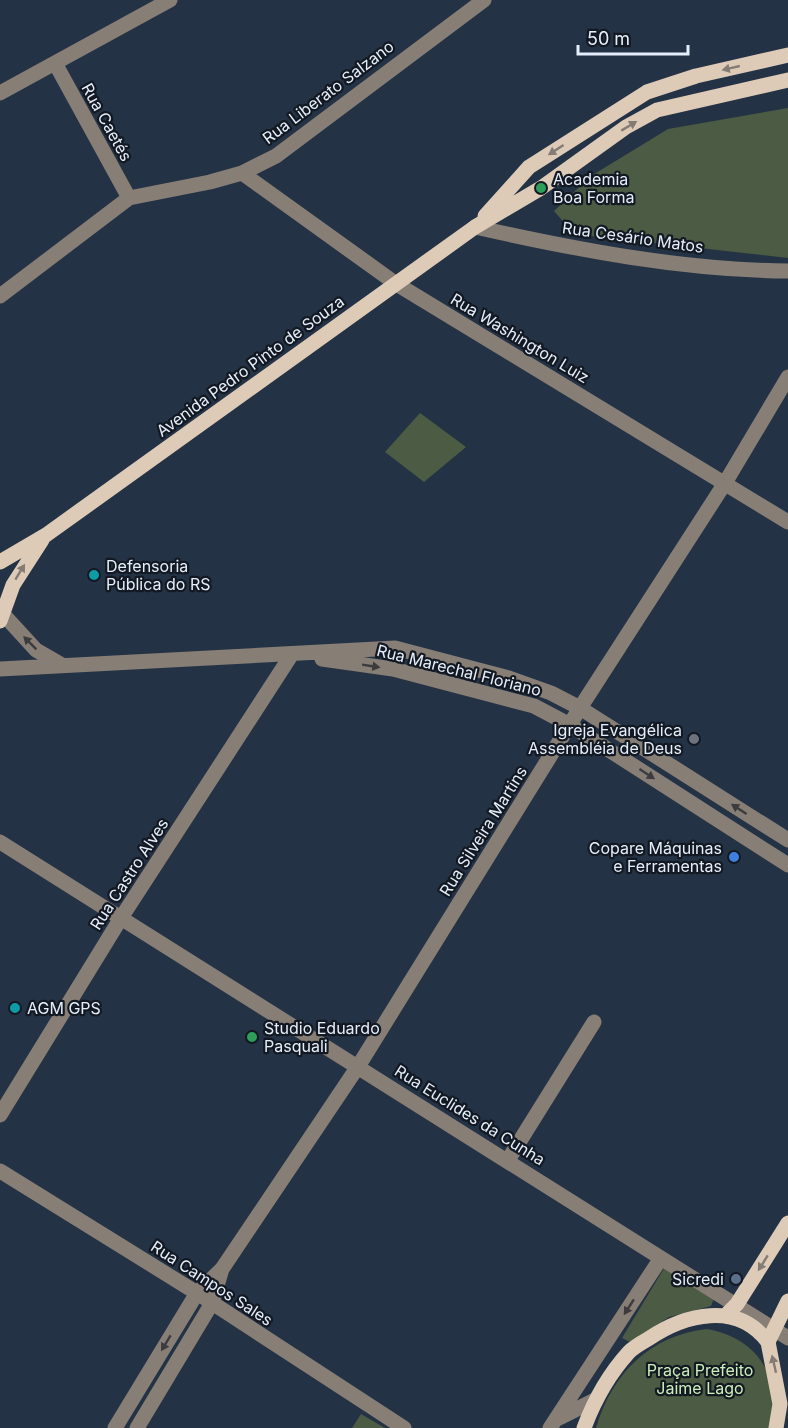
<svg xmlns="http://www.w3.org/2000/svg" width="788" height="1428" viewBox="0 0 788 1428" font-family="Inter,sans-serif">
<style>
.green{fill:#4c5b43}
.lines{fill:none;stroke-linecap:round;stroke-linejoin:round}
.minor{stroke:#877e75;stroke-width:15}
.major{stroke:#decbb7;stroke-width:15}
.oneway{fill:#837b74}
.oneway2{fill:#3c3c3f}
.leisure-dot{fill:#2e9e5b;stroke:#131922;stroke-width:2}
.culture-dot{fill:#0f9aa8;stroke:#131922;stroke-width:2}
.worship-dot{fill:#6b7280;stroke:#131922;stroke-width:2}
.shop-dot{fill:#3f7fe0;stroke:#131922;stroke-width:2}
.service-dot{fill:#5c6f8a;stroke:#131922;stroke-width:2}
.labels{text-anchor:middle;stroke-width:4.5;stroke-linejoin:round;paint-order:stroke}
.street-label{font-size:16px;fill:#e5effb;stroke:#131922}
.poi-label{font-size:16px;fill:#e5effb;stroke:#131922;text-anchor:start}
.park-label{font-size:16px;fill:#cdefba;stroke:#131922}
</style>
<rect width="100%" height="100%" fill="#243245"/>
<path class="green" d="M788 108V258L574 234 554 211 591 176 668 129Z
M420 413 466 447 424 482 385 452Z
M666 1265 715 1296 711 1306 669 1317 630 1342 622 1338Z
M707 1329C759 1339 781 1376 771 1428H596C612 1373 651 1335 707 1329Z
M361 1414 385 1428H352Z"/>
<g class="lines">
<path class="minor" d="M55 63 129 198
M0 93 170 0
M242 173 395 283 788 522
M475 227C578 250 682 270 788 271
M0 296 129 198 210 182 242 173 276 156 484 0
M3 614 36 650 62 665
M322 659 393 669 534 706 570 725 788 865
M0 669 395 648 509 678 551 693 580 708 788 840
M0 842 788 1338
M0 1115 121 918 292 654
M508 1160 594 1022
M0 1171 197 1293 404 1428
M557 1419 595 1400
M115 1428 197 1293 222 1269 359 1065 580 708 725 483 788 377
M137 1428 212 1303 222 1269
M550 1428 661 1258"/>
<path class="major" d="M485 216 529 167 647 92 696 76 788 55
M0 562 46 535 475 227 541 188 626 127 657 110 788 80
M0 621 13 585 42 540
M726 1315 737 1304 788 1223
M584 1428C594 1401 609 1374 629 1352 634 1347 641 1343 648 1339 685 1314 737 1301 768 1342
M776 1428 780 1404 768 1342 788 1301"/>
</g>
<defs><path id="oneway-solid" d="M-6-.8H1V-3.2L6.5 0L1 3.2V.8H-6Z" transform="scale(1.5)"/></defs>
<g class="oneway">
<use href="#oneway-solid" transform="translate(731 68) rotate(167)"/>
<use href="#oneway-solid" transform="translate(629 126) rotate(-31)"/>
<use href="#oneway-solid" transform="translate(556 150) rotate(147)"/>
<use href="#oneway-solid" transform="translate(20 572) rotate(-59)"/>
<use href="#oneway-solid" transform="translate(763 1263) rotate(122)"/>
<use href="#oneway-solid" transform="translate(774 1364) rotate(-103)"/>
</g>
<g class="oneway2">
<use href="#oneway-solid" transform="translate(30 643) rotate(-135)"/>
<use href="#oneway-solid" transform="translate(371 666) rotate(9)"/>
<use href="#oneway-solid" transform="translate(647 774) rotate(33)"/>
<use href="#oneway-solid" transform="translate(739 809) rotate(-147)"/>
<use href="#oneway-solid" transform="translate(629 1307) rotate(123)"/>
<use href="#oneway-solid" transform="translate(166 1343) rotate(121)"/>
</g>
<g class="leisure-dot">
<circle cx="541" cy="188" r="6"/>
<circle cx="252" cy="1037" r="6"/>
</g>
<g class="culture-dot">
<circle cx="94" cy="575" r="6"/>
<circle cx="15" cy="1008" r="6"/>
</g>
<circle class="worship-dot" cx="694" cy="739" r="6"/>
<circle class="shop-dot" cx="734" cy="857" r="6"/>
<circle class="service-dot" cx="736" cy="1279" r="6"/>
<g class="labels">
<g class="street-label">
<text transform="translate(328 92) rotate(-37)" y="6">Rua Liberato Salzano</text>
<text transform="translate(107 122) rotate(61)" y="6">Rua Caetés</text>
<text transform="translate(633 237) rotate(8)" y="6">Rua Cesário Matos</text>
<text transform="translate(520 338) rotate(31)" y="6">Rua Washington Luiz</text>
<text transform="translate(250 366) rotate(-36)" y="6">Avenida Pedro Pinto de Souza</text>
<text transform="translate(459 670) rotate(14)" y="6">Rua Marechal Floriano</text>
<text transform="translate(483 831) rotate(-58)" y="6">Rua Silveira Martins</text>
<text transform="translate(129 874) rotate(-57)" y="6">Rua Castro Alves</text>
<text transform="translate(470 1115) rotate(32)" y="6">Rua Euclides da Cunha</text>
<text transform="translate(212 1283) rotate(33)" y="6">Rua Campos Sales</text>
</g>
<g class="poi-label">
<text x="553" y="185">Academia<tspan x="553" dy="18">Boa Forma</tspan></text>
<text x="106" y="572">Defensoria<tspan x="106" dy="18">Pública do RS</tspan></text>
<text x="682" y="736" text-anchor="end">Igreja Evangélica<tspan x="682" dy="18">Assembléia de Deus</tspan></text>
<text x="722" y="854" text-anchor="end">Copare Máquinas<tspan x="722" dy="18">e Ferramentas</tspan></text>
<text x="27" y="1014">AGM GPS</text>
<text x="264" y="1034">Studio Eduardo<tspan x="264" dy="18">Pasquali</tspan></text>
<text x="724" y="1285" text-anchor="end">Sicredi</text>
</g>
<g class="park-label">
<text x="700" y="1376">Praça Prefeito<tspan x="700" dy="18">Jaime Lago</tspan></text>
</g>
</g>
<path d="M578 45v9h110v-9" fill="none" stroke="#e5effb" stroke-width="3"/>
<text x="587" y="45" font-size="18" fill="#e5effb" stroke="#131922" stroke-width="4.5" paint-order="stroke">50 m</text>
</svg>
